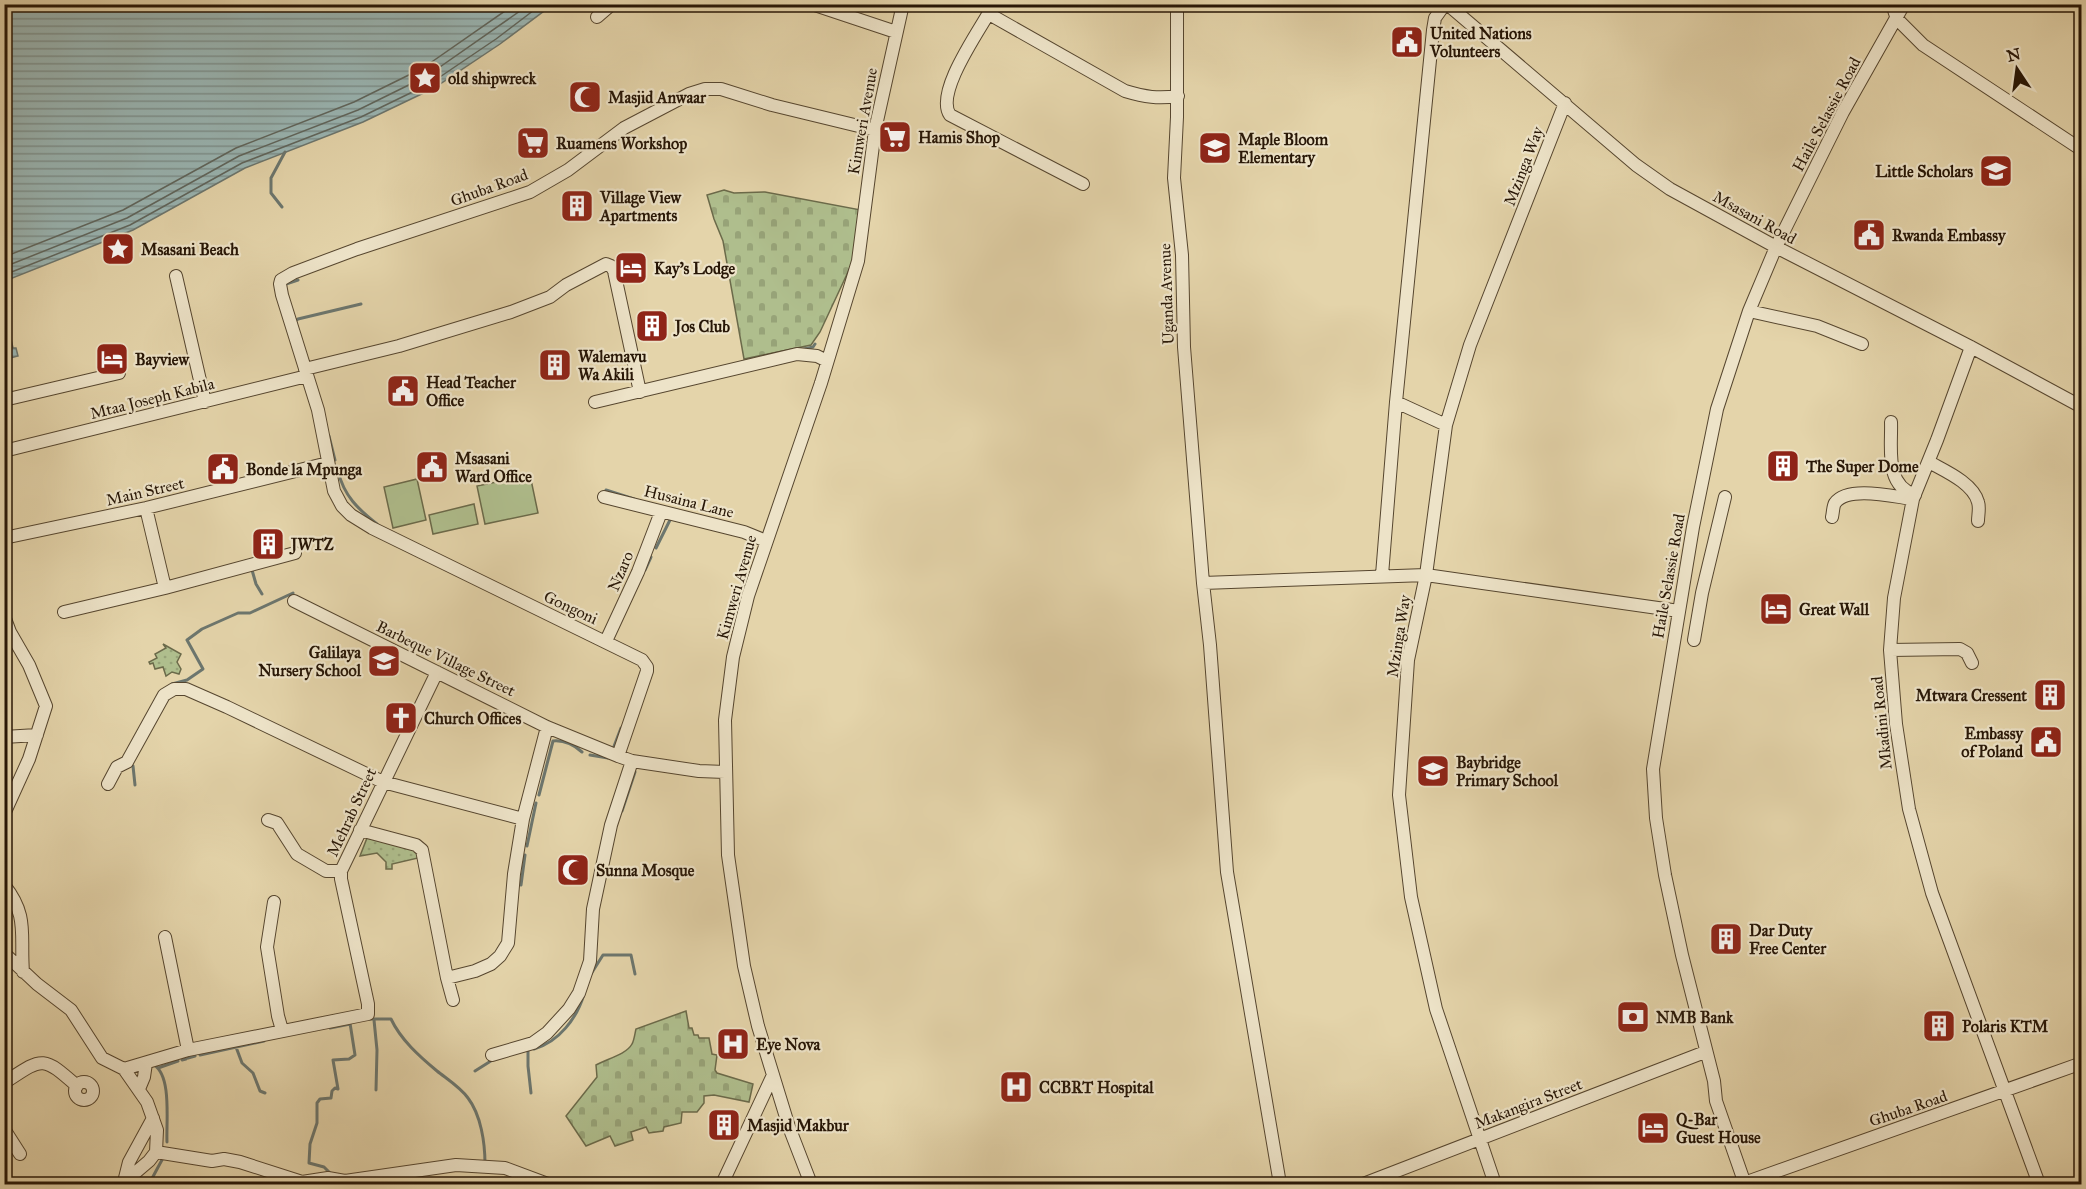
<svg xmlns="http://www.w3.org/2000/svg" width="2086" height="1189" viewBox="0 0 2086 1189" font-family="'IM FELL Great Primer',serif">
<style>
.green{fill:#afbe8d;stroke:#6b6a4a;stroke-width:1.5}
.cemetery{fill:url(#cemetery-stones);stroke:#6b6a4a;stroke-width:1.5}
.garden{fill:url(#garden-dots);stroke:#6b6a4a;stroke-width:1.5}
.water{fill:url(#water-rules);stroke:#6c766e;stroke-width:1.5}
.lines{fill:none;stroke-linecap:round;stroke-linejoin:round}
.shore{stroke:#60665d;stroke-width:1.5}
.stream{stroke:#6c766e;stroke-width:3}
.minor-casing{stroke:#56462f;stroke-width:14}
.minor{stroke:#ede3c8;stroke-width:12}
.labels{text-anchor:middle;stroke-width:4.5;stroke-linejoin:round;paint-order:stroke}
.poi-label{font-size:16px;font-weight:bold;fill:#271606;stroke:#ede3c8;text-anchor:start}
.street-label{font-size:16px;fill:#271606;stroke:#ede3c8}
</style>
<defs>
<pattern id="cemetery-stones" width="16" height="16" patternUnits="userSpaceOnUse" patternTransform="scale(1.5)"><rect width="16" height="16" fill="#afbe8d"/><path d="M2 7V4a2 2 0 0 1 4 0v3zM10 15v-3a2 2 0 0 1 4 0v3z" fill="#97a378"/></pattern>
<pattern id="garden-dots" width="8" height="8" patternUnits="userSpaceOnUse" patternTransform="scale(1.5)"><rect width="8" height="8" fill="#afbe8d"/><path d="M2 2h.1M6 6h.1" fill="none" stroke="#97a378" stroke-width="1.8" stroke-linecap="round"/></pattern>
<pattern id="water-rules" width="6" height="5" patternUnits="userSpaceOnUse" patternTransform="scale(1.5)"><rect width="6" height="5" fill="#9ab6b4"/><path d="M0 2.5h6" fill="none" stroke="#7e9390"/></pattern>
</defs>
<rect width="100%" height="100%" fill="#e4d4aa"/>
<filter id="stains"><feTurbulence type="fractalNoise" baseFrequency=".00333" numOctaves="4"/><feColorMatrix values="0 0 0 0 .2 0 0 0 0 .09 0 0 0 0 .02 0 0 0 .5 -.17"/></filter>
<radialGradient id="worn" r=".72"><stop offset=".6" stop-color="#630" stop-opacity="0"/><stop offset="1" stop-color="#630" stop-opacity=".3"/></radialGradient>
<path class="green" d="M530 475 538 513 485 524 477 486Z
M417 479 426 520 393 528 384 487Z
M474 504 478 524 433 534 429 515Z"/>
<path class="cemetery" d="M724 190 734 193 765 192 861 210 855 257 820 332 811 345 744 359 723 241 714 219 707 195Z
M686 1011 689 1028H692L694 1035H698L699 1038H709L712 1054 717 1055 715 1070 717 1073 753 1084 749 1102 714 1095 704 1096V1103L697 1112H682L681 1123 664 1127 663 1131 649 1133 646 1127 631 1132 633 1140 615 1146 610 1136 586 1146 566 1116 597 1077 596 1065C606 1059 626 1055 632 1044 634 1041 635 1033 636 1029Z"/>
<path class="garden" d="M163 644 181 654 177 662 181 669 179 674 172 672 166 676 163 667 155 669 153 663 150 664 149 662 157 658 155 654 166 648Z
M367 838 417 850 418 858 392 864V869H386V862L377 853 360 856Z"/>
<path class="water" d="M5 4H552V5L500 44 434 88 363 122 245 168 133 230 5 281Z
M5 327H8L13 348H16L18 356 6 359 5 356Z"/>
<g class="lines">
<path class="shore" d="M4 257 123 210 236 148 354 102 423 68 515 4
M4 267 127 218 239 156 358 110 427 76 530 4
M4 275 130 225 242 163 361 117 431 83 496 39 542 4"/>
<path class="stream" d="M282 207 271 193V178L285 152
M286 284 298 280
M294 322 298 319 361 304
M804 349 813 347 815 344
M329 436 335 460
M338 471C344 496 358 509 377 524
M606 490 634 499
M656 548 670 520
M252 570 256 584 262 594
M645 570 651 557
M172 684 187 680 203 669 187 640 202 629 238 613H250L293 593
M613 749 621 728
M590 755 608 758
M133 766 135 785
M539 795 553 741C563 740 574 745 582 752
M622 811 635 772
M527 846 536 803
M521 885 525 855
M591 974 603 955H631L635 974
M368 1019H391C401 1040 419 1056 437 1071 447 1079 460 1087 468 1098 481 1115 485 1143 485 1164
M374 1020 377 1050 376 1090
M330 1028 350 1024V1021
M236 1047 242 1063 253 1073 260 1091 265 1093
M528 1048V1066L531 1093
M534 1049C559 1042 577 1018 584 994
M200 1055 264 1041
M188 1058 195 1056
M182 1060 186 1059
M154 1065C172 1076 166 1122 167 1142
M158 1068 178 1061
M475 1071 494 1059
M331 1174 324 1167 309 1163 310 1144 317 1123V1103L320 1099 331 1098 332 1091 335 1088 338 1089 333 1060 349 1059 355 1055 350 1023
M149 1184 163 1158"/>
<g class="minor-casing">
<path id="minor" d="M812 4 896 32
M994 4C982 27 934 92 950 115L1083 184
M1177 4V117L1174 178 1182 255 1184 347 1203 583 1210 645 1227 872 1280 1184
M1447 4 1636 165 1670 189 1776 247 1971 347 2082 407
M1892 4 1897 19 1923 45 2082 150
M989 14 1125 91C1145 97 1158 99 1178 96
M597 17 612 4
M176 276 205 402
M1749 311 1817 326 1862 344
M1971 347 1937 440 1913 499 1894 598 1890 650 1896 724 1909 809 1932 893 2039 1184
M305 369 399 346 511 312 550 297 566 285 606 264 611 266 614 271 640 392
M4 400 119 373
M595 402 797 354 817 356 827 361
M1396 402 1446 425
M1891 422C1892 447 1884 485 1915 495
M4 451 307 376
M1929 462C1945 471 1973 483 1978 502 1980 508 1978 515 1978 521
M604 497 744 532 766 541
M146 508 165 588
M1832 517C1833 513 1833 506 1835 503 1848 485 1895 497 1913 499
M4 538 146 508 328 463
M1382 575 1396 402 1433 30 1435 18 1445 4
M1203 583 1426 575 1679 611
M294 601 547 727 618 756 632 761 699 771 725 772
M64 612 165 588 295 553
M4 616 10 632 29 665 46 706 29 759 4 814
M1694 640 1702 593 1725 497
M606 641 638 572 661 512
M1890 650 1960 649 1967 653 1972 663
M4 737 37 735
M618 756 647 671V667L642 660 372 528 351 515 342 506 334 491 318 410 282 295 280 284 281 280 293 273 357 249 530 192 568 170 624 128 689 94 705 89H721L772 105 875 130
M108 784 117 767 127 762 164 695 174 689H186L227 707 383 782 523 819
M268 820 277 823 297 854 326 871H341
M360 830 416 845 422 850 447 978 453 1000
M4 885C29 916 20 935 23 972
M274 902 267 947 278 1016 282 1030
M165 937 188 1050
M4 953 37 984 71 1010 102 1058 124 1069 147 1102 157 1130 156 1152 149 1161 122 1184
M447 978 475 971 491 964 500 956 508 943 514 874 523 819 547 727
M492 1055 533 1043 547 1033 569 1009 579 993 590 961 593 909 611 825 632 761
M124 1069 188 1050 368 1014V1004L341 879V871L437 672
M75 1091a9 9 0 1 1 18 0a9 9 0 1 1-18 0Z
M4 1083C43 1057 42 1055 77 1086
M139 1089 144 1077 146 1063
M4 1129 20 1154
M156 1152 212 1161 224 1159 240 1162 302 1182 328 1178 345 1181
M124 1182 129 1162 153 1118
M1744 1183 2082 1063
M341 1184 345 1181 456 1165 505 1168 548 1184
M722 1184 773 1075
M811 1184 789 1127 758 1026 744 966 728 855 725 720 733 657 748 596 821 383 858 261 875 130 903 4
M1363 1184 1705 1052
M1495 1184 1436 1009 1411 897 1399 795 1408 660 1426 575 1446 425 1470 345 1565 103
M1745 1184 1716 1101 1714 1081 1682 955 1665 875 1656 818 1653 769 1693 527 1717 409 1749 311 1776 247 1843 112 1904 4"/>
</g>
<use href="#minor" class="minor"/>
</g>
<defs>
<g id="civic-square" transform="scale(1.725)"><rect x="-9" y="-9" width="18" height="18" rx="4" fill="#8f2418" stroke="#ede3c8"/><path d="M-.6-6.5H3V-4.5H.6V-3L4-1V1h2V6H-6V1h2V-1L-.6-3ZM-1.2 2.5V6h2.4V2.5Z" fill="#fff"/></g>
<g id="sight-square" transform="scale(1.725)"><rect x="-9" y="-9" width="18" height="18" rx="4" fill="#8f2418" stroke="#ede3c8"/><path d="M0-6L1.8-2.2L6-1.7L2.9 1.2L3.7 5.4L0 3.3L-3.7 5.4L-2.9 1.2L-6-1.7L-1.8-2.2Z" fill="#fff"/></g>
<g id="mosque-square" transform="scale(1.725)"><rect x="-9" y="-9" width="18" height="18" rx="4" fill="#8f2418" stroke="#ede3c8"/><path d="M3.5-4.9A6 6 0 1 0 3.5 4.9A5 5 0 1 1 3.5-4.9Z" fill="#fff"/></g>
<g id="supermarket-square" transform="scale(1.725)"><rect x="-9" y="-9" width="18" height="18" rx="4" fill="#8f2418" stroke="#ede3c8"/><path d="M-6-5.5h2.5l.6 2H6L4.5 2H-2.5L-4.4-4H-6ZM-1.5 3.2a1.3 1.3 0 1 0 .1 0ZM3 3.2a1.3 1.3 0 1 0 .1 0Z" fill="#fff"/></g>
<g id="school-square" transform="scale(1.725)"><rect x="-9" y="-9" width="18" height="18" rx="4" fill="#8f2418" stroke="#ede3c8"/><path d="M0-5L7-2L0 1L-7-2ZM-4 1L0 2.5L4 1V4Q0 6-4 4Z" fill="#fff"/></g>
<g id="building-square" transform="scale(1.725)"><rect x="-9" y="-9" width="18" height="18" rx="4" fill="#8f2418" stroke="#ede3c8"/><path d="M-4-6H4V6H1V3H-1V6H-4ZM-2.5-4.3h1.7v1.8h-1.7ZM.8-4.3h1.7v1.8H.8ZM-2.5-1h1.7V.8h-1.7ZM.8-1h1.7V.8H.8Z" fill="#fff"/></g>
<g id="hotel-square" transform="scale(1.725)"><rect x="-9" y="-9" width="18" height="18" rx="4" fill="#8f2418" stroke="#ede3c8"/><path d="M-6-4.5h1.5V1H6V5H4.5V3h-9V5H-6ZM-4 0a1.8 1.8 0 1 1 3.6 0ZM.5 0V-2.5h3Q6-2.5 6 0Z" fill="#fff"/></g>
<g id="church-square" transform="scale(1.725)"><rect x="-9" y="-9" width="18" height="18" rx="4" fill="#8f2418" stroke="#ede3c8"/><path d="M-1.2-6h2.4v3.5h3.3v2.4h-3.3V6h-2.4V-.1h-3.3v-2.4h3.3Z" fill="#fff"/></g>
<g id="bank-square" transform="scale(1.725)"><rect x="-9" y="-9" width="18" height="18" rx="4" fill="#8f2418" stroke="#ede3c8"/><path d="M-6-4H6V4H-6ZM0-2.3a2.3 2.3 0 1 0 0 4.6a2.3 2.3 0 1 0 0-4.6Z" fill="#fff"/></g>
<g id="hospital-square" transform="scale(1.725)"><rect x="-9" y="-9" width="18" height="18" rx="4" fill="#8f2418" stroke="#ede3c8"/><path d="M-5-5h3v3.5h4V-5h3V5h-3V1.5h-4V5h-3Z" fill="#fff"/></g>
</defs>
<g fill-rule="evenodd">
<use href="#civic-square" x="1407" y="42"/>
<use href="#sight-square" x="425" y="78"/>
<use href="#mosque-square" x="585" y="97"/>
<use href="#supermarket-square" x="895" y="137"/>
<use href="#supermarket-square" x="533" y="143"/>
<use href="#school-square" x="1215" y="148"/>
<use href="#school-square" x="1996" y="171"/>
<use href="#building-square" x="577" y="206"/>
<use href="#civic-square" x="1869" y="235"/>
<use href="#sight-square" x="118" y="249"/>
<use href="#hotel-square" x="631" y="268"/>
<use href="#building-square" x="652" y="326"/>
<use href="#hotel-square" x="112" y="359"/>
<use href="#building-square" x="555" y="365"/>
<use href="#civic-square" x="403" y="391"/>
<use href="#building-square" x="1783" y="466"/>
<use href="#civic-square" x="432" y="467"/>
<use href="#civic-square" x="223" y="469"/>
<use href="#building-square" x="268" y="544"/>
<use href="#hotel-square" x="1776" y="609"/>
<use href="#school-square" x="384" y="661"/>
<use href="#building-square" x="2050" y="695"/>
<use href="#church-square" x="401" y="718"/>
<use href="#civic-square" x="2046" y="742"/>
<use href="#school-square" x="1433" y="771"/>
<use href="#mosque-square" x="573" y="870"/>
<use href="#building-square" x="1726" y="939"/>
<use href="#bank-square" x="1633" y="1017"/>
<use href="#building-square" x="1939" y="1026"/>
<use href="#hospital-square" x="733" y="1044"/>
<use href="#hospital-square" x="1016" y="1087"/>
<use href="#building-square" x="724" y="1125"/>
<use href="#hotel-square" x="1653" y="1128"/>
</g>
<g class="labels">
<g class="poi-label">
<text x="1430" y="39">United Nations<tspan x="1430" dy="18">Volunteers</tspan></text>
<text x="448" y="84">old shipwreck</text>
<text x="608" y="103">Masjid Anwaar</text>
<text x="918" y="143">Hamis Shop</text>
<text x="1238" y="145">Maple Bloom<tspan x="1238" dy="18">Elementary</tspan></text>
<text x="556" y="149">Ruamens Workshop</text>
<text x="1973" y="177" text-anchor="end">Little Scholars</text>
<text x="600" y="203">Village View<tspan x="600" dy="18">Apartments</tspan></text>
<text x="1892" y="241">Rwanda Embassy</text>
<text x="141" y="255">Msasani Beach</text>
<text x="654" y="274">Kay's Lodge</text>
<text x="675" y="332">Jos Club</text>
<text x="578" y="362">Walemavu<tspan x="578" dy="18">Wa Akili</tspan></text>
<text x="135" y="365">Bayview</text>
<text x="426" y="388">Head Teacher<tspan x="426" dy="18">Office</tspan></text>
<text x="455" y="464">Msasani<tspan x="455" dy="18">Ward Office</tspan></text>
<text x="1806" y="472">The Super Dome</text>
<text x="246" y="475">Bonde la Mpunga</text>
<text x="291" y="550">JWTZ</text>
<text x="1799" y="615">Great Wall</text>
<text x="361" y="658" text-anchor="end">Galilaya<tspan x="361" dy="18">Nursery School</tspan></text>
<text x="2027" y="701" text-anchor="end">Mtwara Cressent</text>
<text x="424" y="724">Church Offices</text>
<text x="2023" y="739" text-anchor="end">Embassy<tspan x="2023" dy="18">of Poland</tspan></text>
<text x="1456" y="768">Baybridge<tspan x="1456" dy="18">Primary School</tspan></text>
<text x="596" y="876">Sunna Mosque</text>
<text x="1749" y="936">Dar Duty<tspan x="1749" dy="18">Free Center</tspan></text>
<text x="1656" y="1023">NMB Bank</text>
<text x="1962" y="1032">Polaris KTM</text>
<text x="756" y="1050">Eye Nova</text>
<text x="1039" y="1093">CCBRT Hospital</text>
<text x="1676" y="1125">Q-Bar<tspan x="1676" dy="18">Guest House</tspan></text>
<text x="747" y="1131">Masjid Makbur</text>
</g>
<g class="street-label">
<text transform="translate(1826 114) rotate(-62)" y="6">Haile Selassie Road</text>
<text transform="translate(862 121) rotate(-80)" y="6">Kimweri Avenue</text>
<text transform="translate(1523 166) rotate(-69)" y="6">Mzinga Way</text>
<text transform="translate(489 187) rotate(-20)" y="6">Ghuba Road</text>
<text transform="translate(1755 217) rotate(29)" y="6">Msasani Road</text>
<text transform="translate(1166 294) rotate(-92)" y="6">Uganda Avenue</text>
<text transform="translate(152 398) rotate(-14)" y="6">Mtaa Joseph Kabila</text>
<text transform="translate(145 491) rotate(-13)" y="6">Main Street</text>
<text transform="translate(689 501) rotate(14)" y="6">Husaina Lane</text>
<text transform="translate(620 571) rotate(-67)" y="6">Nzaro</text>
<text transform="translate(1668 576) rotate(-80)" y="6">Haile Selassie Road</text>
<text transform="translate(736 587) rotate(-74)" y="6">Kimweri Avenue</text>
<text transform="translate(571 607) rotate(25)" y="6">Gongoni</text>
<text transform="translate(1398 636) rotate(-81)" y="6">Mzinga Way</text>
<text transform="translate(446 658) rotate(26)" y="6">Barbeque Village Street</text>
<text transform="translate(1881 723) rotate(-96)" y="6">Mkadini Road</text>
<text transform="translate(351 812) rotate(-65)" y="6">Mehrab Street</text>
<text transform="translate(1528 1103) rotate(-21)" y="6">Makangira Street</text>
<text transform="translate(1908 1108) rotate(-19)" y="6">Ghuba Road</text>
</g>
</g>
<rect width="2086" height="1189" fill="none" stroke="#e4d4aa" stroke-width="24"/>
<rect x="6" y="6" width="2074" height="1177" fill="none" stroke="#271606" stroke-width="3"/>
<rect x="12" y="12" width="2062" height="1165" fill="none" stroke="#271606" stroke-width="1.5"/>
<g transform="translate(2017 69) rotate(347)" stroke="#ede3c8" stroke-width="4.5" paint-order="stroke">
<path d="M0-4.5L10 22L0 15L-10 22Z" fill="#271606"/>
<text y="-9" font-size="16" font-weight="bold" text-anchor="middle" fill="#271606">N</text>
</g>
<rect width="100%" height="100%" filter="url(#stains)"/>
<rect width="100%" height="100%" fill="url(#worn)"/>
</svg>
